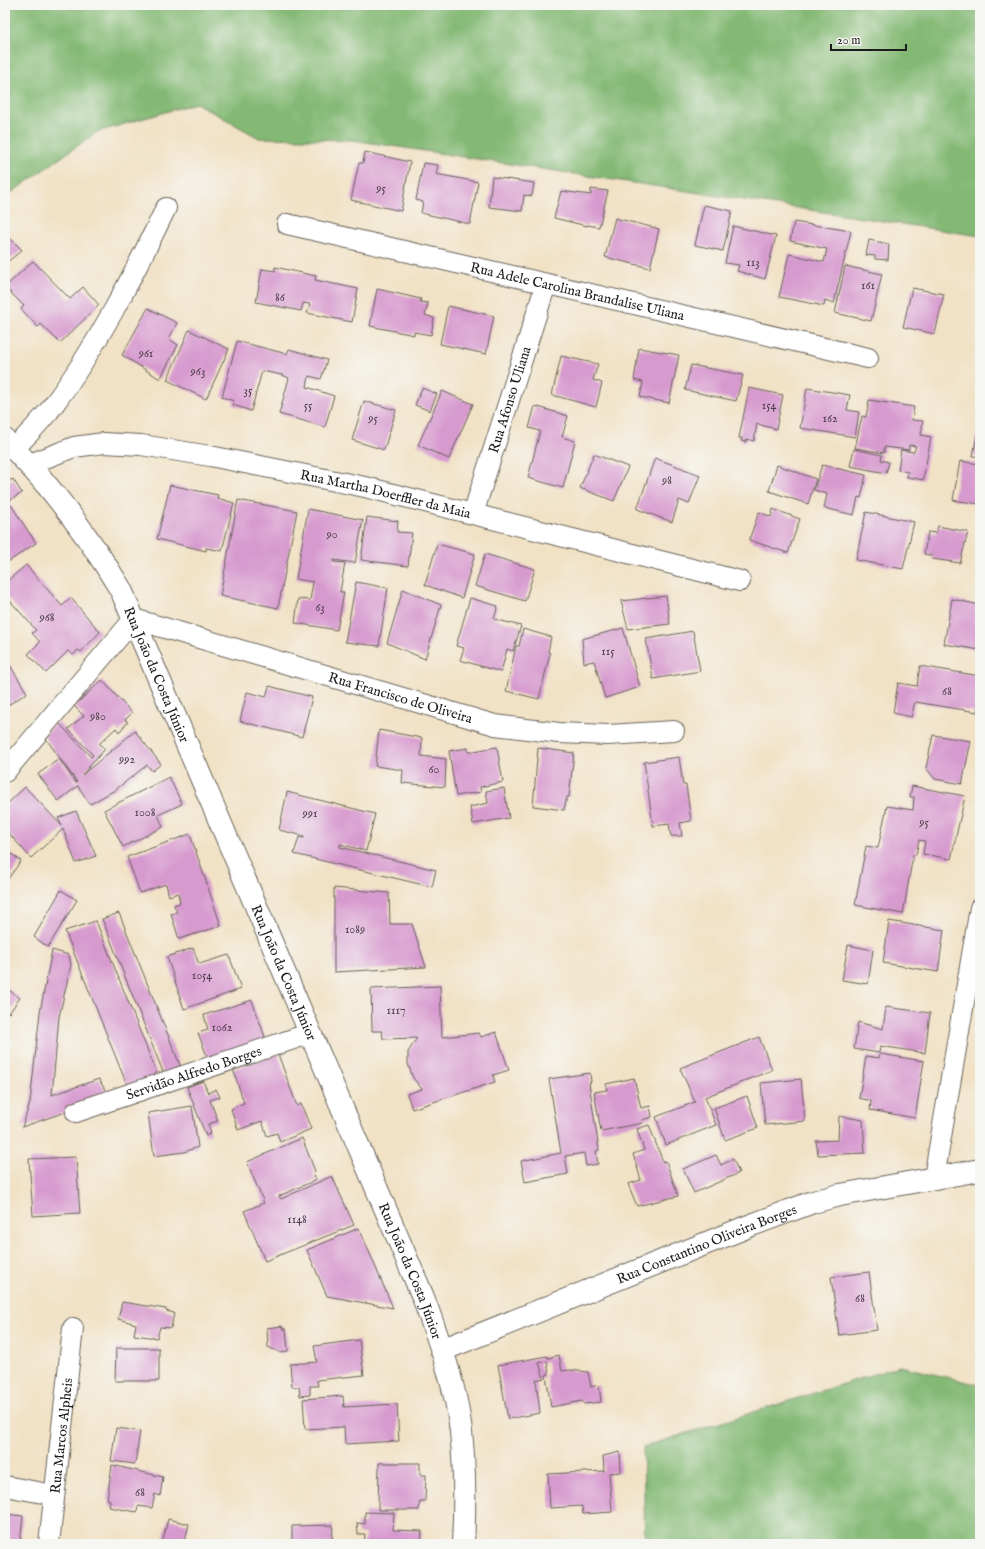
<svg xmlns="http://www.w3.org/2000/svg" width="985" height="1549" viewBox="0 0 985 1549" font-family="'IM FELL English',serif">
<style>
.forest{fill:#84b975;stroke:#506a48}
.building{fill:#d79acf}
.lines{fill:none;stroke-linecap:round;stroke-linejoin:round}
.street-casing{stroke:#676158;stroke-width:22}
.secondary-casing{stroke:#676158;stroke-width:24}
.street{stroke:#fff;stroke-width:20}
.secondary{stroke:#fff;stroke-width:22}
.labels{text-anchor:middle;stroke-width:3.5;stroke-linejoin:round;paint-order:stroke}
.number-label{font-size:12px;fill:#4b3c49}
.street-label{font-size:14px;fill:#1c1c1c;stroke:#f6f6f2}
</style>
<rect width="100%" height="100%" fill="#f6f6f2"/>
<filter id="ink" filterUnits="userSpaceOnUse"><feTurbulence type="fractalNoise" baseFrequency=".025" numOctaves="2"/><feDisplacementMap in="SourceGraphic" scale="8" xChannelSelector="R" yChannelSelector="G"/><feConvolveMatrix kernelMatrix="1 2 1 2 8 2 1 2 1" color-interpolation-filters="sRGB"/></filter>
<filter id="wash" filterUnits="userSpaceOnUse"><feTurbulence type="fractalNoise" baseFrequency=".012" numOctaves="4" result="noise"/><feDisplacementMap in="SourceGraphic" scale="16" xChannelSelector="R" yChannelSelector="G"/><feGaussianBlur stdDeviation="0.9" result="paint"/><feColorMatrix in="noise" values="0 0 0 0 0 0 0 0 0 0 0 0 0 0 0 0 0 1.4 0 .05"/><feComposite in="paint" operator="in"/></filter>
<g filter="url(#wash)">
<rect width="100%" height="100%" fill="#f1e2c6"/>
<path class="forest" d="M5 5H980V236L353 140 259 138 196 103 97 132 5 197Z
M900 1366 980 1385V1544H645L643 1447Z"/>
<g id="blocks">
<path class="building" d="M365 152 410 162 401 211 351 200 359 163H363Z
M423 163 438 165 436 174 478 182 470 224 421 213 423 202 416 200Z
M492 177 534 183 532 196 524 195 522 211 489 207Z
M591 189 608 191 599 227 587 225V226L554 218 561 191 591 195Z
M704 205 732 211 723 251 695 245Z
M615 218 659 229 650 268 605 257Z
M794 222 851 231 834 303 825 300 824 306 779 297 789 254 824 262 827 249 790 241Z
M733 226 776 236 765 279 737 271 739 265 725 263Z
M5 233 22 250 5 264Z
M869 240 889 244 888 260 875 259V256L866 255Z
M33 261 70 299 83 287 99 305 60 343 41 324 38 327 21 309 24 306 5 287Z
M845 266 882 274 871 321 835 313Z
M275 267 316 276 315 280 358 289 352 322 307 313 310 304 303 303 301 311 256 302 262 269 275 271Z
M912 288 944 294 935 334 903 327Z
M377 289 421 299 420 302 428 303 425 315 434 318 431 335 414 332V335L370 326Z
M448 306 494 316 486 354 440 344Z
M148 308 177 323 169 339 178 345 160 379 122 355Z
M189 330 229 349 206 399 167 380Z
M237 341 287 354 289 349 327 360 321 379 309 376 307 387 334 396 325 427 279 414 289 378 282 375 262 371 251 411 233 405 234 401 222 397Z
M639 348 679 355 669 403 640 397 643 382 634 380Z
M561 356 598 364 593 380 602 383 596 407 552 395Z
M691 365 743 375 736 401 685 390Z
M422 388 437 394 430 411 415 405Z
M749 388 783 395 776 429 757 424 754 441 747 439 746 442 741 441 742 438H739Z
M807 388 850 395 847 410 859 412 855 437 800 428Z
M442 391 473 404 449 459 418 445Z
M869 400 914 407 912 420 923 421 921 435 931 437 923 480 907 477 908 472 898 470 901 450 914 452 916 446 909 445V450L884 447V453L855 448 862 416 866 417Z
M364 401 396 410 384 450 352 440Z
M535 406 568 416 562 437 575 441 563 488 528 478 540 431 529 428Z
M979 424H980V457L973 456Z
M854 449 882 455 881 460 889 462 886 473 850 466Z
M594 454 628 467 614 501 580 488Z
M655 458 700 475 689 504 679 500 672 522 637 509Z
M960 461 979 464 980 504 953 500Z
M777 465 816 479 808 504 769 491Z
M822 465 866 475 861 498 858 497 854 515 824 508 827 494 814 490Z
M13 479 22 493 5 503V483Z
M170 485 218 495 217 498 234 503 222 551 206 548V551L157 539Z
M238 500 297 511 278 608 220 596Z
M11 505 36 543 5 564V509Z
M308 509 363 520 355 563 334 560V562L345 563 340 592H344L337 630 295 623 298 599 310 600 313 582 296 579Z
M773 509 800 519 788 553 749 540 759 512 771 517Z
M866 512 914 522 903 569 856 560Z
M367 517 398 521 397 532 412 533 408 566 361 560Z
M938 526 968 532 960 563 932 559 933 556 924 554 928 532 936 533Z
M437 544 475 554 462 598 425 585Z
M485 554 535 569 525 601 475 586Z
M26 565 62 606 71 598 100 632 81 652 78 650 73 655 68 651 46 673 28 654 40 642 32 633 36 630 5 595V583Z
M356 582 388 588 379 646 345 642Z
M403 589 441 605 425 659 387 643Z
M666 596 670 624 628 629 621 601Z
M470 598 498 606 494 619 521 626 513 651 507 649 501 672 460 660 464 648 456 646Z
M952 599 980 605V650L944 644Z
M623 628 640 687 605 698 594 661 584 663 582 639Z
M523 629 551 637 548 652 550 653 539 699 506 691 516 646H519Z
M693 631 700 671 653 679 646 639Z
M5 657 27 693 5 707Z
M920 666 980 676V694L977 712 915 702 911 717 893 713 898 683 917 686Z
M102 680 132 713 125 720 128 722 119 732 116 728 99 744 105 749 82 775 135 731 161 764 152 771 147 765 115 790 90 804 78 786 58 801 38 774 59 759 76 783 77 782 44 736 57 721 91 757 93 755 68 729 84 716 74 706Z
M269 686 312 697 302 737 240 721 247 692 266 697Z
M379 730 422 738 421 756 446 759 445 787 402 783 403 770 375 766Z
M933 735 971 741 962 784 935 779 926 768Z
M497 747 503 782 480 787 481 792 456 796 449 751 468 748V752Z
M538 748 574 753 569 797H567L564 810 533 806Z
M679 757 683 785H686L691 821 680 823 682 836H671L669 824 653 826 644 762Z
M169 777 182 804 158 815 163 827 123 847 104 810Z
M912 786 965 796 951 859 923 854 925 841 919 840 916 855H913L903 914 855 905 866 846 878 848 887 806 913 810 914 797H910Z
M25 787 62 826 58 818 76 811 96 856 76 863 63 829 31 858 5 829V806Z
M504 788 509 818 473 824 470 807 488 803 486 791Z
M287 792 375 814 366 851 340 844V847L436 870 432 887 294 854 299 837 304 838V836L279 830Z
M190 834 221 926 179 939 171 914 177 912 174 905 180 903 178 893 169 896 166 884 140 893 127 857Z
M5 849 21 861 5 883Z
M334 888 389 893 390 924H412L426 967 334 972Z
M61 890 77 900 48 947 34 937Z
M119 913 182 1070 165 1077 102 919Z
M96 921 159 1079 129 1090 65 931Z
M889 921 944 930 938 972 883 963Z
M848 945 873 950 868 984 842 980Z
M193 948 199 964 229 955 241 989 184 1009 167 957Z
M52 950 69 955 71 965 59 1017 52 1095 99 1079 109 1097 22 1127 30 1103 40 1012Z
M440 986 442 1037 479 1033 481 1037 496 1032 509 1070 493 1075 495 1082 412 1109 407 1094 422 1089 413 1078 408 1064V1052L417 1038 383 1039 382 1031H372L371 989Z
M5 987 20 998 9 1013 5 1011Z
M252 1000 266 1040 209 1061 198 1033 208 1030 204 1015Z
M886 1007 930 1013 925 1053 880 1046 879 1053 854 1049 858 1022 883 1029Z
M759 1037 772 1070 705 1097 716 1125 666 1145 656 1117 695 1102 680 1068Z
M278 1054 297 1106 301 1104 311 1129 280 1142 277 1133 267 1136 262 1121 238 1130 231 1109 244 1103 233 1069Z
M880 1054 924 1061 915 1118 870 1110 871 1101 859 1098 866 1056 879 1058Z
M590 1073 591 1082 589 1083 599 1150 596 1151 598 1164 586 1166 584 1153 565 1156 568 1174 525 1182 521 1161 561 1153 549 1079Z
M634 1078 641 1108 650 1106 652 1117 642 1120 643 1123 601 1131 594 1092 607 1090 606 1084Z
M801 1079 805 1121 765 1125 761 1083Z
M203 1081 208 1093 216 1089 220 1097 210 1100 218 1121 208 1124 211 1133 206 1136 187 1087Z
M747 1096 758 1128 725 1140 714 1108Z
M192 1106 198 1147 184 1152 154 1156 148 1113Z
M839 1116 863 1120 865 1153 818 1155 816 1141 838 1140Z
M649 1125 663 1162 666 1161 678 1196 637 1206 628 1184 641 1180 633 1154 644 1150 637 1129Z
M302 1138 315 1171 313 1173 316 1180 279 1196 281 1199 332 1176 354 1225 265 1261 244 1211 264 1203 247 1162Z
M716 1155 721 1165 733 1159 739 1173 694 1193 683 1169Z
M76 1157 80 1213 33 1216 29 1159Z
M359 1228 393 1308 327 1296 307 1250Z
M869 1272 877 1330 839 1335 831 1277Z
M122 1302 166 1309V1311L174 1313 171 1328 160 1327 157 1338 134 1335 136 1324 118 1319Z
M282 1326 283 1329H286L288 1351 281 1353 268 1347 267 1328Z
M359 1340 364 1375 317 1380 318 1386H310V1395L300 1396 299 1387H292L290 1364 317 1362 314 1346Z
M116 1348H159V1381H115Z
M559 1355 562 1371 569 1370 588 1372 591 1387 599 1385 601 1402 584 1404 582 1401 551 1407 546 1375 549 1374 547 1361 539 1363 544 1378 536 1380 540 1413 508 1419 498 1365 547 1356 548 1358Z
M343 1396 344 1407 397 1404 399 1441 345 1444 344 1427 305 1429 303 1399Z
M116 1428 140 1431 135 1464 111 1461Z
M620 1452 621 1472 609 1473 612 1512 583 1514 582 1506 550 1508 548 1474 604 1471 603 1456Z
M379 1463H420V1475H426L425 1501H420L419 1510H378Z
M112 1465 163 1477 160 1496 155 1494 152 1508 138 1506 137 1512 109 1507 110 1500 107 1499Z
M365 1512 394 1513 393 1530 422 1531 421 1544H364L365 1534H358L357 1523 365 1524Z
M5 1514 23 1516 20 1544H5Z
M168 1519 189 1524 184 1544H162Z
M333 1525 332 1544H292V1526Z"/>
</g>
</g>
<g filter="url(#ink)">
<use href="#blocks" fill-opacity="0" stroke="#676158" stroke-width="1"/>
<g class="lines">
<g class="street-casing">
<g id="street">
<path id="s1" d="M287 224 868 358"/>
<path d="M14 449C26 437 38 424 49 411 96 349 132 278 166 208"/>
<path id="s2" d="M30 464 74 447 104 443 141 445 210 456 365 487 740 581"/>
<path id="s3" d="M473 514 546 284"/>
<path id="s4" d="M5 772 134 619 495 725 559 733 608 735 674 731"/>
<path id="s5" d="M76 1112 311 1033"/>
<path d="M934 1178 980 908"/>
<path d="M5 1486 54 1495"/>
<path id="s6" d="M49 1544 73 1328"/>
</g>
</g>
<g class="secondary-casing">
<g id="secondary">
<path id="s7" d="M5 440C51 485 88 535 121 590L423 1297C439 1341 456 1385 461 1432 465 1469 465 1507 463 1544"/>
<path id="s8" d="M442 1350 749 1226 813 1202 840 1195 980 1170"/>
</g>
</g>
<use href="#street" class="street"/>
<use href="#secondary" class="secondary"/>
</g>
</g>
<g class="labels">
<g class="number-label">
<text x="381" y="192">95</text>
<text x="753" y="266">113</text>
<text x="868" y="289">161</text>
<text x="280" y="301">86</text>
<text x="146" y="357">961</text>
<text x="198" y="375">963</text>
<text x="248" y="394">35</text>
<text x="308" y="409">55</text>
<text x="769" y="409">154</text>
<text x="373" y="422">95</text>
<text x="830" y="422">162</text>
<text x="667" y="484">98</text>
<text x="332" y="538">90</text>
<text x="320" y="611">63</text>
<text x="47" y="621">968</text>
<text x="608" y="655">115</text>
<text x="947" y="695">68</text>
<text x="98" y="720">980</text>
<text x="127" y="763">992</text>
<text x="434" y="773">60</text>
<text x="145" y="816">1008</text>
<text x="310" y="817">991</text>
<text x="924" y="826">95</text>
<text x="355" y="933">1089</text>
<text x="202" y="979">1054</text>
<text x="396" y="1014">1117</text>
<text x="222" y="1031">1062</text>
<text x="297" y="1223">1148</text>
<text x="860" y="1302">68</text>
<text x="140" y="1496">68</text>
</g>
<g class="street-label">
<text dy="5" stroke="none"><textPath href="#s1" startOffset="298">Rua Adele Carolina Brandalise Uliana</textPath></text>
<text dy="5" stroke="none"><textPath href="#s3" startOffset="120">Rua Afonso Uliana</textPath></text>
<text dy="5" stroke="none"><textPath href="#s2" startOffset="364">Rua Martha Doerffler da Maia</textPath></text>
<text dy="5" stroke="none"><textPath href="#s7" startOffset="282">Rua João da Costa Júnior</textPath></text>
<text dy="5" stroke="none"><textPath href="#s4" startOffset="478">Rua Francisco de Oliveira</textPath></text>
<text dy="5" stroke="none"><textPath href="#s7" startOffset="606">Rua João da Costa Júnior</textPath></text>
<text dy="5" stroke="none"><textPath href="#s5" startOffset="124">Servidão Alfredo Borges</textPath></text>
<text dy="5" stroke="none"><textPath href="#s8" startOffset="285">Rua Constantino Oliveira Borges</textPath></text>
<text dy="5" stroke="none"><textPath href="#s7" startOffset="930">Rua João da Costa Júnior</textPath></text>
<text dy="5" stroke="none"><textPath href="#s6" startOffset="109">Rua Marcos Alpheis</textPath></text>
</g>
</g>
<rect width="985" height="1549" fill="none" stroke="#f6f6f2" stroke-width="20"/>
<path d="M831 44v6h75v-6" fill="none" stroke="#1c1c1c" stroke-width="2"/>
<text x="837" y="44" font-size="12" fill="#1c1c1c" stroke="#f6f6f2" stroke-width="3" paint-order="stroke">20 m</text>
</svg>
